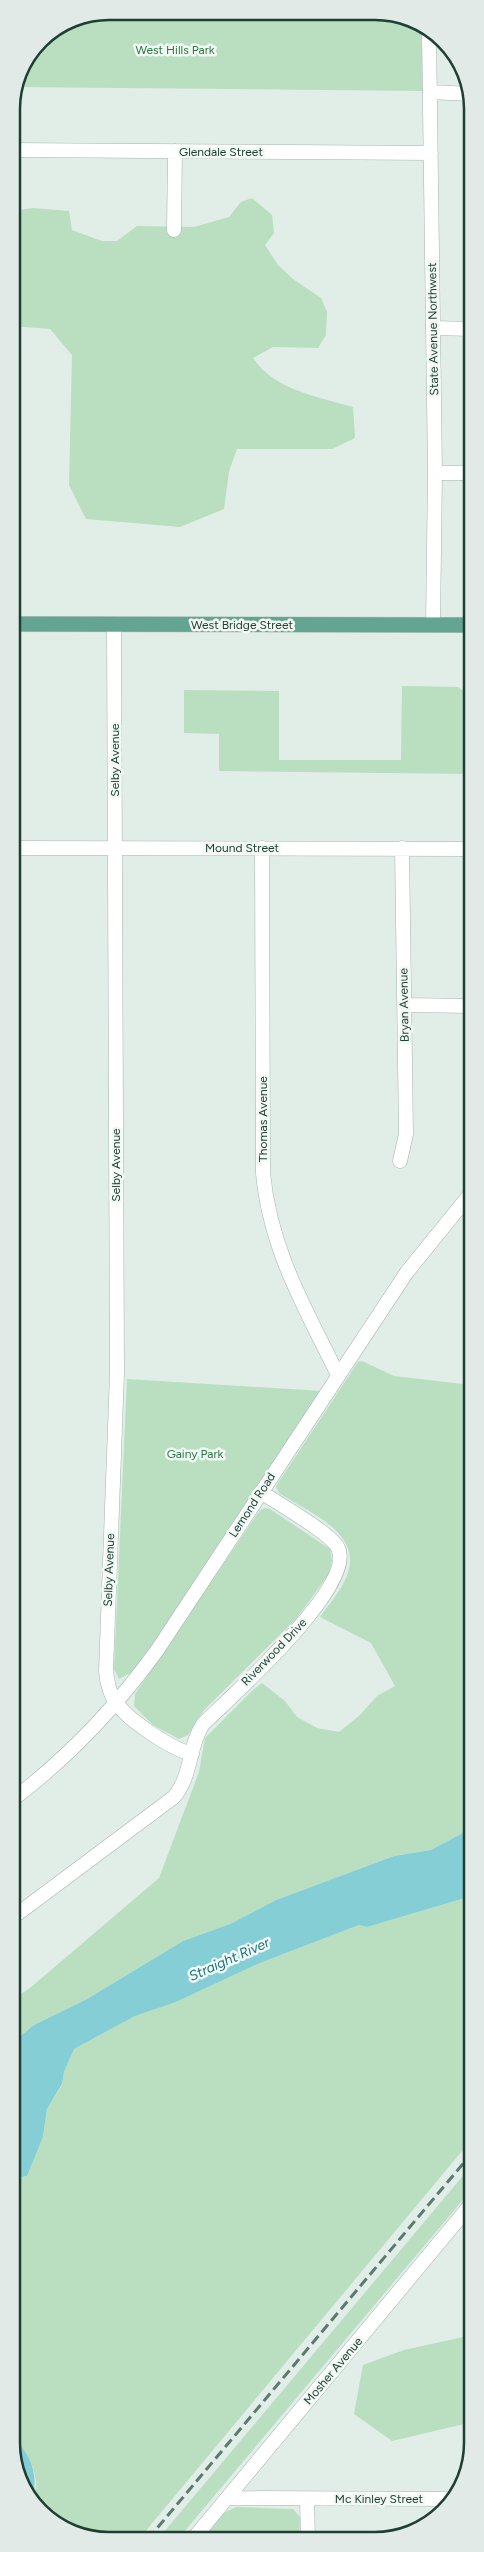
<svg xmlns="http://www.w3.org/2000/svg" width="484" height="2552" viewBox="0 0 484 2552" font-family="Figtree,sans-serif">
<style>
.green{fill:#b9dfc0}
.water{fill:#85ced5}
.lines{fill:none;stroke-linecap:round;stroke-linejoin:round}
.minor-casing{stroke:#a3b5ae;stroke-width:15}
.major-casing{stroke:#c1c9c6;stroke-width:16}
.minor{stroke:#fff;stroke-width:14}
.major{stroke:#63a590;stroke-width:15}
.rail{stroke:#5b7a70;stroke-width:3;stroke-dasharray:10 5;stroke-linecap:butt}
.labels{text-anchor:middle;stroke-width:5;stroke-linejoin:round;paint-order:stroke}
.park-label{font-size:12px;fill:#287842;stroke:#f2f9f5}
.street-label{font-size:12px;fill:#203f34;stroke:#f2f9f5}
.water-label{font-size:14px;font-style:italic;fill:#16747f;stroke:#f2f9f5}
.rim{fill:none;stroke:#203f34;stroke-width:2.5}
</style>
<rect width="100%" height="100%" fill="#e1ede7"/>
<path class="green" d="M109 11 400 15 421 27 423 91 15 87 21 66 40 40 72 19Z
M252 198 272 215 274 233 265 245 278 265 293 279 321 298 327 312 326 335 318 348 273 347 253 358C274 390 319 397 353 407L355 438 332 449H237L229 471 224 509 180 527 86 519 69 485 72 355 50 329 12 326 11 211 33 208 69 211 72 230 102 241H117L137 226 194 227 229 217 241 202Z
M402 686 458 687 472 696V774L219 771V734L184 733V690L279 691V760H401Z
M362 1361 394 1376 472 1385V1828L431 1850 394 1856 276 1900 230 1924 183 1941 87 1999 34 2025 12 2043V2000L30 1988 159 1878 199 1772 205 1738 253 1690 262 1683 285 1701 297 1717 317 1728 339 1732 359 1716 377 1696 395 1686 371 1643 320 1617C328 1606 338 1594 344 1582 369 1535 311 1514 279 1493L276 1486 358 1362Z
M127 1379 322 1391 176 1612 132 1672 119 1679 114 1669Z
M266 1508 270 1509 330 1549 332 1561 329 1574 296 1619 204 1710 188 1735 179 1739 153 1725 134 1706 135 1694 260 1510Z
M472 1896V2139L139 2539H89L36 2508C31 2499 36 2494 36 2485 35 2466 27 2450 12 2437V2179L27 2176 43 2137 47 2109 62 2085 64 2072 74 2049 135 2016 176 2002 260 1963 359 1925 367 1927Z
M472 2165V2189L178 2539H158Z
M473 2326V2422L392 2441 354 2414 363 2365 404 2350 463 2337Z
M236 2507 293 2509 300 2517 299 2540 203 2539 224 2513Z"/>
<path class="water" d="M472 1828V1896L367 1927 359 1925 260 1963 176 2002 135 2016 74 2049 64 2072 62 2084 47 2109 43 2137 27 2176 12 2179V2043L34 2025 87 1999 183 1941 230 1924 276 1900 394 1856 431 1850Z
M12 2437C32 2454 39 2476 32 2501L12 2456Z"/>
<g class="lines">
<g class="minor-casing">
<path id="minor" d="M429 33 435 473 433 625
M430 92 471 94
M11 150 431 153
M174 230 175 151
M433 328 472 329
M435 473H472
M114 624 117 1373 106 1671C107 1682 109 1692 115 1701 126 1719 171 1749 192 1754
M12 848 472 849
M262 848 263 1173C270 1249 305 1308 338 1375
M404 1005 472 1006
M400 1161 406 1134 402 848
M12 1800C69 1757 117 1706 158 1649L407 1272 472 1192
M12 1918 174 1797C192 1776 188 1747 203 1724 231 1697 357 1585 338 1548 331 1533 277 1503 261 1492
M228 2498 450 2499
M307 2499 308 2540
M193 2539 472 2203"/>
</g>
<g class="major-casing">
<path id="major" d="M12 624 472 625"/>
</g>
<use href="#minor" class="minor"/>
<use href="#major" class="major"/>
<path class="rail" d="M148 2539 472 2153"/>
</g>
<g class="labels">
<g class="park-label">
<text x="175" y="54">West Hills Park</text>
<text x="195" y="1458">Gainy Park</text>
</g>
<g class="street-label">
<text x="221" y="156">Glendale Street</text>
<text transform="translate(433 329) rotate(-91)" y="4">State Avenue Northwest</text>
<text x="242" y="629">West Bridge Street</text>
<text transform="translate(115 760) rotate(-90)" y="4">Selby Avenue</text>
<text x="242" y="852">Mound Street</text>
<text transform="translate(404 1005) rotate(-91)" y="4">Bryan Avenue</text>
<text transform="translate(263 1119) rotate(-90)" y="4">Thomas Avenue</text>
<text transform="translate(116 1165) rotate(-90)" y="4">Selby Avenue</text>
<text transform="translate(252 1505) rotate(-57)" y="4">Lemond Road</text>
<text transform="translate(109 1570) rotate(-88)" y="4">Selby Avenue</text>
<text transform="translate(274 1652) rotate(-46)" y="4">Riverwood Drive</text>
<text transform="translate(333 2371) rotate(-50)" y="4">Mosher Avenue</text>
<text x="379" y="2503">Mc Kinley Street</text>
</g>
<g class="water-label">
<text transform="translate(229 1959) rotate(-24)" y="5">Straight River</text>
</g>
</g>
<path d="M0 0H484V2552H0ZM109 20H375A89 89 0 0 1 464 109V2443A89 89 0 0 1 375 2532H109A89 89 0 0 1 20 2443V109A89 89 0 0 1 109 20Z" fill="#e1eae6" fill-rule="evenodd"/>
<path class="rim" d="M109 20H375A89 89 0 0 1 464 109V2443A89 89 0 0 1 375 2532H109A89 89 0 0 1 20 2443V109A89 89 0 0 1 109 20Z"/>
</svg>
